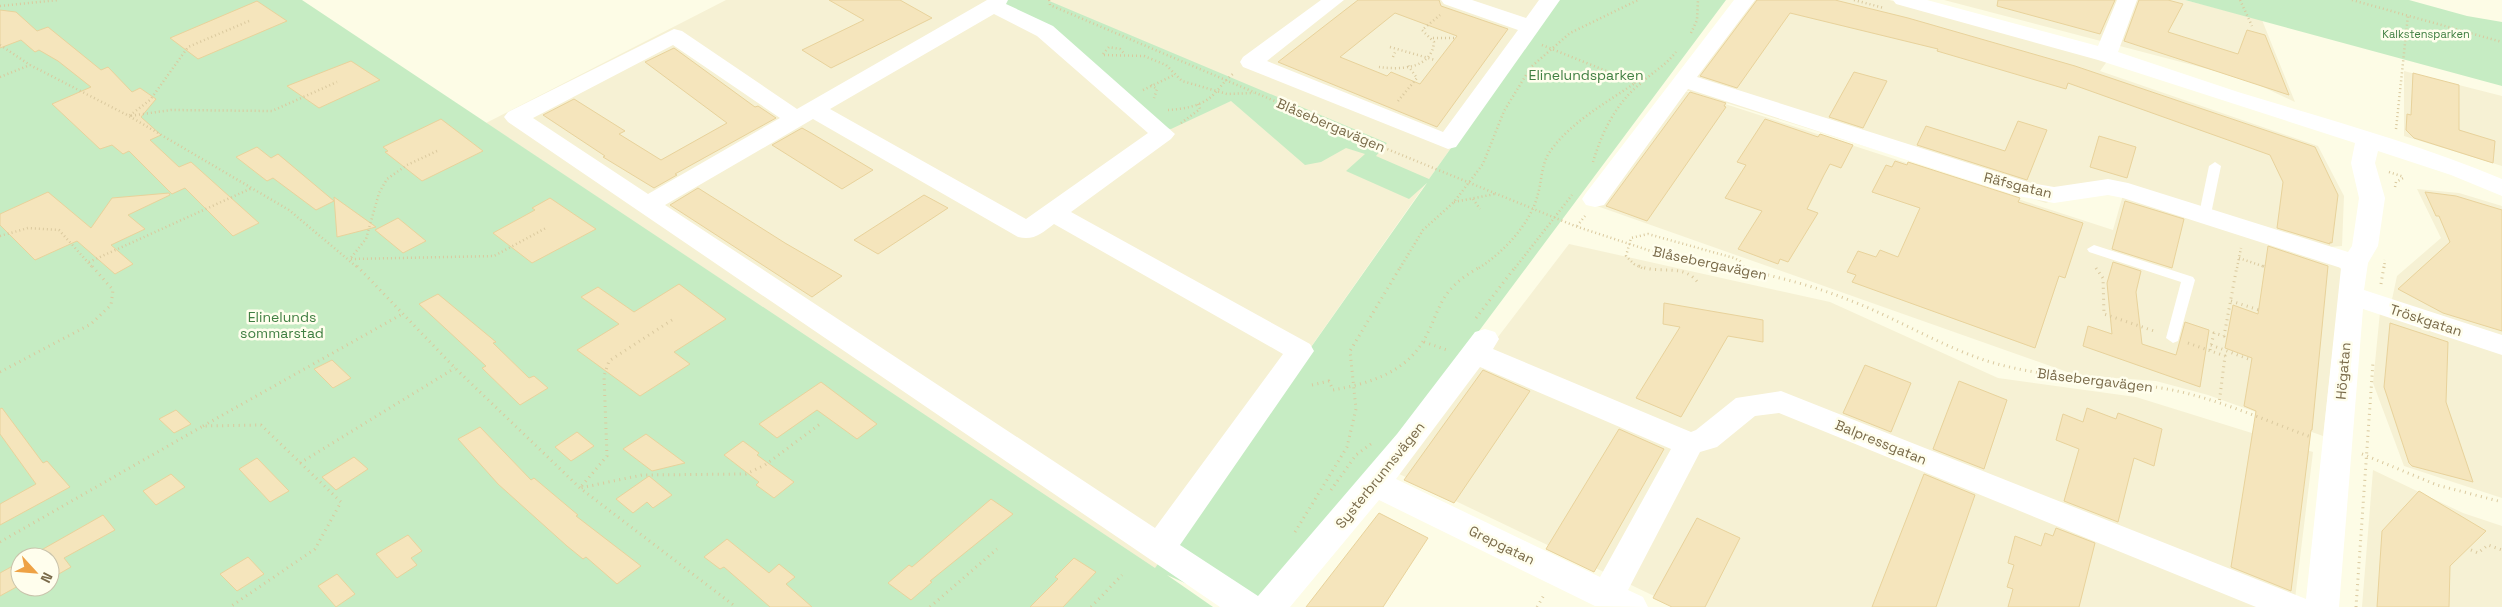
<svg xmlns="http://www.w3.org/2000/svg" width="2502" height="607" viewBox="0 0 2502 607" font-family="'Space Grotesk',sans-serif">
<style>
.residential{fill:#f6f1d4}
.green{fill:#c6ecc3;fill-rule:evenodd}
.building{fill:#f5e5bc;stroke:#e8d29b;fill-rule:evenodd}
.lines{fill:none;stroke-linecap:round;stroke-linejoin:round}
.path-far1{stroke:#dac99e;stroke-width:2.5;stroke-dasharray:1 3;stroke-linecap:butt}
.path{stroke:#dac99e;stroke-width:3;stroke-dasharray:1 4.5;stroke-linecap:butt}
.lane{fill:#fff;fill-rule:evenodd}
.street{fill:#fff;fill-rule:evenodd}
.labels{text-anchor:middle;stroke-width:5;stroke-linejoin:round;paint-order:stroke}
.far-park-label{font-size:11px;fill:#407f42;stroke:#fffeed}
.park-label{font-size:14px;fill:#407f42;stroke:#fffeed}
.street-label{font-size:14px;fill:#796a49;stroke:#fffeed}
</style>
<rect width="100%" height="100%" fill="#fdfce6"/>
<path class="residential" d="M726 0H1555L1154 570 486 123Z
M1754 0H1889L2028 36 2108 60 2100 71 2318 146 2344 196 2342 246 2330 247 2095 183 2046 203 1685 90Z
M1944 0H2185L2262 20 2295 102 2246 79Z
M2404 71 2502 96V166L2404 136Z
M1685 91 2113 230 2123 195 2337 264 2342 271 2323 436 2208 395 2156 381 2076 375 1597 206Z
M2417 189 2459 193 2502 206V339L2391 304 2397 276 2441 238Z
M1569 244 1830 302 1998 378 2136 397 2313 452 2294 607H1677L1395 472Z
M2380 312 2502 353V498L2404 466 2373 383Z
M2373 470 2463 513 2502 526V607H2362Z"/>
<path class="green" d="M0 0H302L1155 568 1427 183 1409 199 1346 171 1365 154 1346 148 1321 162 1305 165 1231 101 1171 129 1152 127 1086 60 990 0H1047L1387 143 1376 156 1429 179 1556 0H1726L1282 595 1270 607H1239L1167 575 1213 607H0ZM20 557H50V587H20Z
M2185 0H2409L2467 16 2502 22V86Z"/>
<path class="building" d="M829 0H900L932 18 831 68 802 50 864 20Z
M1358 0H1439L1441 6 1508 29 1437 127 1278 62ZM1395 13 1457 36 1420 84 1391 72 1387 76 1340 57Z
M1757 0H1835L1908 18 2075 66 2315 147 2338 195 2332 243 2330 242V244L2277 228 2283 182 2270 155 2068 83 2066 89 1937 51 1938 49 1790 13 1737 88 1700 76Z
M1998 0H2115L2100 34 1997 6Z
M2139 0H2168L2183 4 2168 32 2238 54 2247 30 2265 35 2289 95 2124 41Z
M257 1 287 21 198 59 170 38Z
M0 10 16 12 37 31 48 27 101 70 108 67 132 92 140 88 156 99 141 117 161 135 150 140 179 167 191 162 259 223 233 236 185 188 172 194 129 151 123 154 112 145 100 149 52 104 91 87 58 61 39 50 35 52 21 40 0 48Z
M674 48 755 107 758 106 776 118 675 174 677 175 654 188 603 157 605 156 543 115 574 99 625 131 619 134 661 160 727 123 645 62Z
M351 61 380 80 319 108 287 86Z
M1854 72 1887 81 1863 128 1829 117Z
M2413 73 2459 85V130L2495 141 2493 163 2414 138 2406 130 2407 114 2411 115Z
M1690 92 1726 103 1724 106 1726 107 1647 221 1606 206Z
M441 119 483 151 422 181 385 152 388 151 383 147Z
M1765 119 1818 137 1820 134 1853 145 1841 168 1830 164 1824 175 1807 209 1818 213 1788 262 1780 259 1778 264 1738 249 1762 211 1725 198 1746 165 1737 162Z
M2018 121 2047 130 2027 180 1917 145 1926 126 2005 151Z
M802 128 811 133 873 170 842 189 772 145Z
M2099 136 2136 147 2127 178 2090 167Z
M257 147 271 158 278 154 334 201 316 210 273 178 267 181 236 157Z
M1895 161 1907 165 1908 162 2020 198 2018 202 2083 223 2065 278 2059 276 2035 348 1852 282 1856 275 1847 272 1858 251 1876 257 1880 250 1898 257 1920 208 1872 192 1886 165 1892 167Z
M698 188 785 243 842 276 812 297 670 205Z
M48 192 91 228 112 198 169 193 170 195 128 215 145 229 111 245 133 264 115 274 77 241 35 260 0 225V214Z
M2425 192 2456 196 2502 210V331L2443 313 2398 289 2450 242 2439 216H2436Z
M924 195 948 208 878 254 854 240Z
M334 197 376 227 337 237Z
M550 198 596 229 532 263 493 233 535 210 532 208Z
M2125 201 2184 219 2172 268 2112 249Z
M398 218 426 241 403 253 375 230Z
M2268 246 2328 266 2312 430H2311L2291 591 2231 567 2256 411 2244 406 2252 358 2225 348 2233 305 2258 314Z
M2113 262 2141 271 2136 292 2142 344 2176 355 2185 322 2209 330 2200 387 2083 346 2088 326 2112 334 2107 283Z
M679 284 726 319 674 352 690 364 640 396 577 350 619 324 581 297 598 287 634 312Z
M438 294 496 342 493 343 529 378 534 376 548 388 520 405 482 368 486 366 419 304Z
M1664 303 1763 320V342L1728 336 1681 417 1636 398 1680 327 1663 324Z
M2390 323 2448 342 2446 402 2473 482 2412 466 2409 463 2384 387Z
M332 360 351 378 333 388 314 369Z
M1865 365 1911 383 1891 432 1843 413Z
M1483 370 1530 391 1454 503 1404 480Z
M1959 381 2007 400 1984 469 1933 449Z
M821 382 877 424 857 439 817 410 777 438 759 424Z
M2 408 43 463 47 461 70 487 0 525V504L36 484 0 434V409Z
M2087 408 2116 419 2118 413 2162 429 2154 466 2134 458 2118 522 2064 501 2079 449 2056 440 2063 414 2083 422Z
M176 410 191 424 174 433 159 419Z
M480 427 531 480 534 478 578 515 576 516 641 566 617 584 586 557 583 559 567 546 498 484 458 439Z
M1619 429 1664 449 1594 572 1546 549Z
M577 432 594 446 571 461 555 447Z
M646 434 685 463 652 471 623 449Z
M743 441 759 453 757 455 794 482 774 498 756 485 759 482 724 455Z
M354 457 368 469 336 490 322 477Z
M257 458 289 491 270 502 239 469Z
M171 474 185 487 156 505 143 491Z
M1924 474 1975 495 1936 607H1872Z
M649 476 672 495 653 508 647 502 633 513 616 499Z
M2419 491 2486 531 2450 566 2449 607H2377L2382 531Z
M991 499 1013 514 930 581 932 582 911 600 888 583 909 565 912 567Z
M1379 513 1428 538 1383 607H1306Z
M103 515 115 530 64 558 71 567 50 579V557H29Z
M1697 518 1740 538 1705 607H1672L1653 598Z
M2056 528 2095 543 2079 607H2008L2013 589 2007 587 2014 565 2008 563 2015 536 2041 546 2045 533 2053 536Z
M408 535 422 551 411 558 417 565 397 578 376 554Z
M727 539 769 573 779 564 795 577 786 584 812 607H770L724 567 720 569 704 557Z
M248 557 264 574 237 591 220 574Z
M1074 558 1096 572 1063 607H1030L1058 579 1055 577Z
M20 562V585L0 596V573Z
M337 574 355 594 336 607 318 586Z"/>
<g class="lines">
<path class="path-far1" d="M1049 0 1050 5 1387 149 1575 226 1666 256 1732 268
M1854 0 1884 8
M2240 0 2252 26
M2352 0 2502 42
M0 6 58 0
M249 21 188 47 150 100 129 116 171 110 272 111 337 82
M1691 33 1697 20 1698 0
M1433 38H1454
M0 45 30 65 129 116 289 210 358 268
M1542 45 1636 83
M1390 47 1435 60
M1103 54 1109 47 1120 49 1125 54
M1104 55 1144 56 1166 65 1182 81 1227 94 1254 93
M1393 57 1396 50
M1379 67C1400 70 1432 69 1434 42L1422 30 1440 15
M0 77 30 65
M1151 85 1157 89 1154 98
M1143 90 1174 75
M1398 101 1417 78 1407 64
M1168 110C1184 109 1202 106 1213 95 1220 88 1225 80 1233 74
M1181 123 1200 109 1198 104
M2396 129 2408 15
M437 151 407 165 387 179 379 193 366 239 350 259 494 256 546 228
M1593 162C1602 132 1616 103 1641 83 1653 72 1666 65 1676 52
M2389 172 2404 177
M2395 187 2396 182 2405 177
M1473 199 1480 209
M1454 202 1495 194
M1577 226 1585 216
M0 236 28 228 59 230 93 268
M2239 258 2265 267
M89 262 252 188
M1400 268 1423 230 1454 202 1483 164 1504 111 1531 67 1570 33 1638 0
M1479 268C1504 252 1531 223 1538 194 1542 180 1541 166 1549 153 1569 123 1606 103 1635 83
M1515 268 1572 195
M1642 268 1634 264 1626 256 1631 238 1648 234 1734 258 1740 261 1743 268
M2237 268 2241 248
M2384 268 2385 260"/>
<path class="path" d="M357 266 455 368 580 488 736 607
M1639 266C1660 275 1684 262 1699 284
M1725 266C1767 274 1809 284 1849 300 1894 317 1937 344 1984 360 2043 379 2106 378 2167 389 2216 398 2264 420 2311 437
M1743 266 1744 269
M2263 266 2265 267
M2096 268 2103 278 2104 314 2157 332
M2381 284 2384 266
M2231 301 2259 310
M1476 318 1516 266
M672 320 609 361 604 376 607 456 580 488 642 475 746 474 765 465 820 424
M1424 342 1447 350
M2188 343 2225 356 2219 404
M2211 345 2251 360
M2210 350 2214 333 2224 336 2237 266
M0 372 91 324 111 305 113 290 92 266
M1312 385 1329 381 1333 390C1366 384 1403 374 1422 343 1432 328 1436 310 1446 295 1455 282 1468 274 1481 266
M203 426 404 313
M2362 454 2437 485 2502 502
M300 463 455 368
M1331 490 1356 455 1371 444
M1295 532 1347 447 1356 409 1350 351 1401 266
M0 542 203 426 261 425 341 502 315 549 230 607
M2471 550 2478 553 2488 545 2502 550
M930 607 997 549
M1091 607 1122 575
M1537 607 1544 595
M2356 607 2373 362"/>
<path class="lane" d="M2215 162 2221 166 2211 214 2205 218 2199 214 2209 166Z
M2094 245 2193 277 2195 280 2178 341 2173 343 2166 338 2181 282 2089 252 2087 249Z"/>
<path class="street" d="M987 0H1008L1006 4 1053 26 1175 134 1171 139 1071 212 1310 344 1314 351 1180 545 1258 596 1397 434 1475 332 1485 329 1495 332 1499 339 1493 349 1691 432 1696 430 1736 398 1781 391 2306 599 2341 268 2123 198 2108 195 2054 203 2018 196 1688 89 1604 205 1595 207 1586 205 1582 199 1586 193 1734 0H1755L1697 77 2031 183 2054 187 2108 179 2128 183 2348 252 2352 246 2359 198 2351 163 2355 143 2098 60 1896 4 1893 0H1927L2098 46 2117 0H2137L2118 52C2158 65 2198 79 2238 92 2326 119 2416 143 2502 179V196L2451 175 2378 151 2375 163 2385 198 2378 246 2368 263 2364 290 2502 335V355L2363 309 2339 607H2256L1779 413 1755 416 1717 447 1700 452 1628 590 1643 597 1648 607 1595 606 1379 500 1290 607H1220L508 122 504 117 508 112 674 29 682 31 797 109ZM994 14 1037 36 1148 133 1026 219 830 109ZM673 45 780 118 648 194 533 118ZM813 119 1018 237C1034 241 1042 233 1054 224L1283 354 1155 528 665 205ZM1480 367 1671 449 1600 577 1396 479Z
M1321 0H1344L1267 61 1443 132 1518 30 1444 4 1441 0H1472L1526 18 1539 0H1560L1456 147 1448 149 1243 67 1240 62 1243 57Z"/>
</g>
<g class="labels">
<g class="far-park-label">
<text x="2426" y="38">Kalkstensparken</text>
</g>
<g class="park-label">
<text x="1586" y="80">Elinelundsparken</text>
<text x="282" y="322">Elinelunds<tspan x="282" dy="16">sommarstad</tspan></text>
</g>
<g class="street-label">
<text transform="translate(1331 125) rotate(23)" y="5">Blåsebergavägen</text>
<text transform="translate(2018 185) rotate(14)" y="5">Räfsgatan</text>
<text transform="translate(1710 263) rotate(12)" y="5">Blåsebergavägen</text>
<text transform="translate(2426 320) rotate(18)" y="5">Tröskgatan</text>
<text transform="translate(2343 371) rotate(-85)" y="5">Högatan</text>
<text transform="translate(2095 380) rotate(7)" y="5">Blåsebergavägen</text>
<text transform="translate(1881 442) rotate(22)" y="5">Balpressgatan</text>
<text transform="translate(1380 475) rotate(-51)" y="5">Systerbrunnsvägen</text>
<text transform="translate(1502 545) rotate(26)" y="5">Grepgatan</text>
</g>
</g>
<g transform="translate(35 572) rotate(116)"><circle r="24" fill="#fffeed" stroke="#c9c3ab"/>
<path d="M0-4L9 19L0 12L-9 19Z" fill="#eea245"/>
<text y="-8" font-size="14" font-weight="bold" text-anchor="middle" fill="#796a49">N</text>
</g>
</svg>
